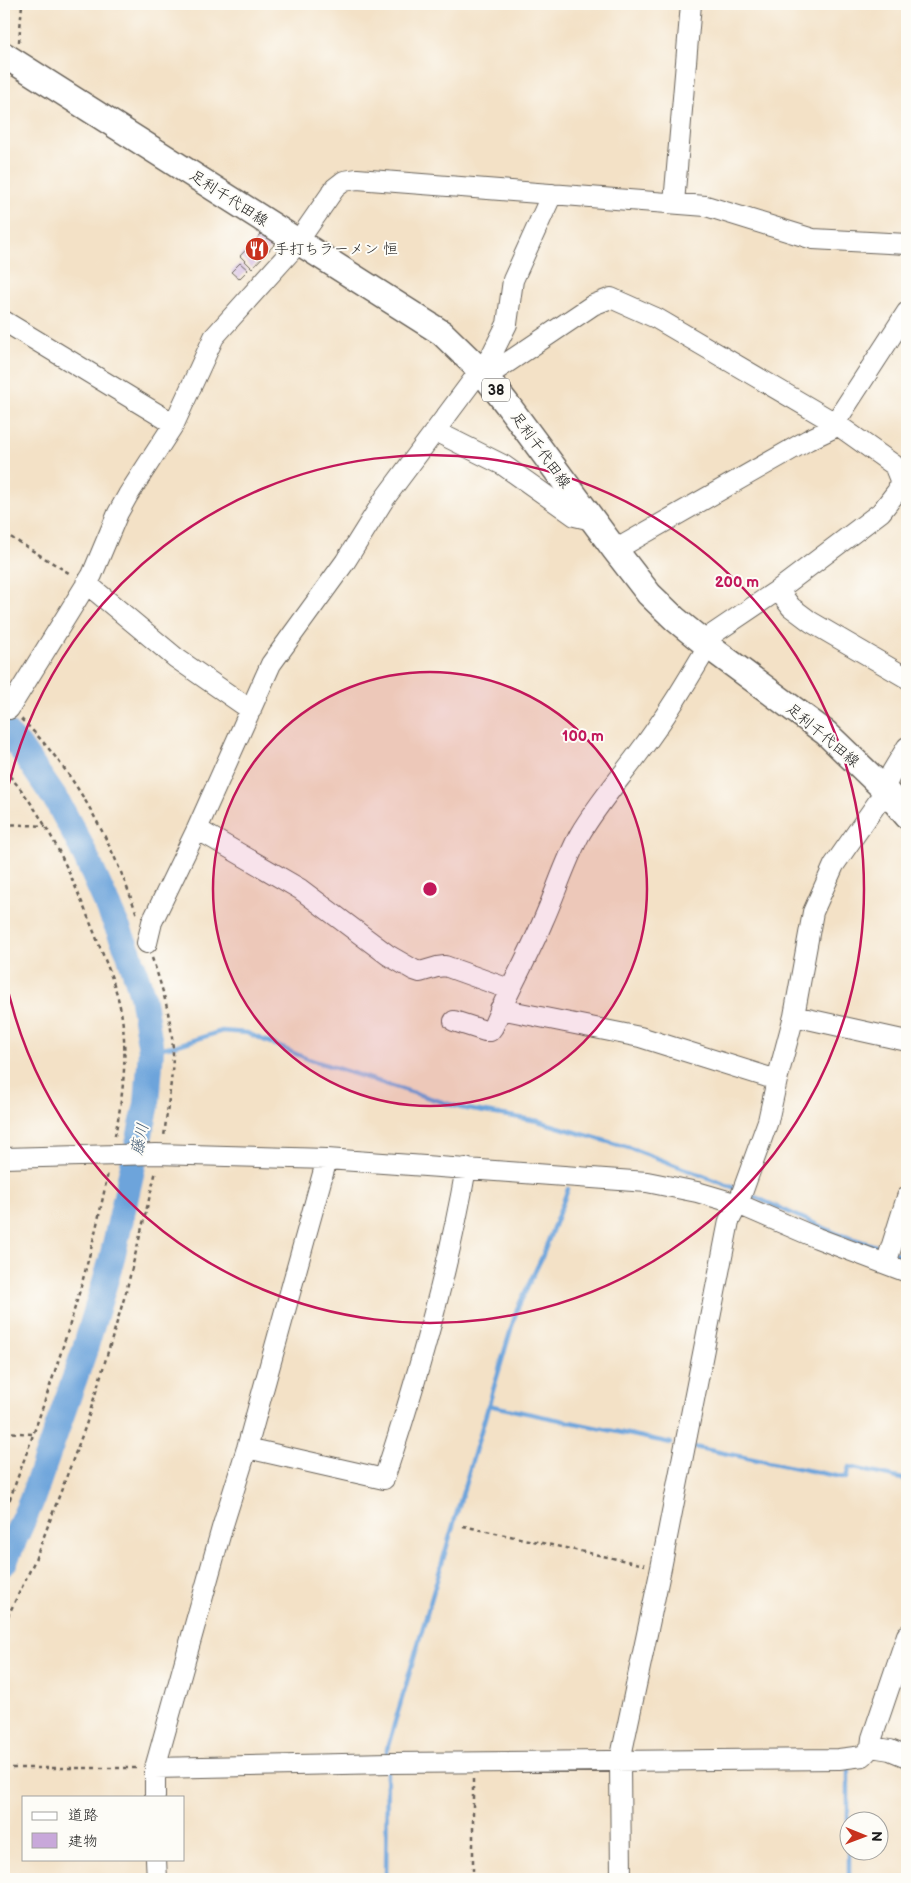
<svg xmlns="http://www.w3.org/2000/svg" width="911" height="1883" viewBox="0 0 911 1883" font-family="'Balsamiq Sans','Klee One',sans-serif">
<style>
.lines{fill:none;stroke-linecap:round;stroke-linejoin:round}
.stream{stroke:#6da4db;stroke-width:4.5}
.river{stroke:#6da4db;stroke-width:26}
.building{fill:#c8a8da}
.minor-casing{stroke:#676158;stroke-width:22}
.major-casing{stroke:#676158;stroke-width:28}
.path{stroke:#676158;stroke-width:2.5;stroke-dasharray:4 4;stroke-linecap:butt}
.minor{stroke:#fff;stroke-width:20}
.major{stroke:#fff;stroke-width:25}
.ring{fill:none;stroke:#c2185b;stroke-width:2.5}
.labels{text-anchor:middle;stroke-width:4;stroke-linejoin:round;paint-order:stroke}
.shield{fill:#fdfcf7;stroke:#605f5e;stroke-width:1}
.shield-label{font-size:14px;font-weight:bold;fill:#1c1c1c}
.street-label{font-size:15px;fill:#1c1c1c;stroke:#fdfcf7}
.poi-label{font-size:15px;fill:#1c1c1c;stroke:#fdfcf7;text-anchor:start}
.water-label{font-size:16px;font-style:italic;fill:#405972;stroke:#fdfcf7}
.centre{fill:#c2185b;stroke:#fdfcf7;stroke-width:2.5}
.ring-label{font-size:15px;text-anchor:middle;font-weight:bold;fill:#c2185b;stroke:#fdfcf7;stroke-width:4;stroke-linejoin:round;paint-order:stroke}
</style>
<rect width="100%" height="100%" fill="#fdfcf7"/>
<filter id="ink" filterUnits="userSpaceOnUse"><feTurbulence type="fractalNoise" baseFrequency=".02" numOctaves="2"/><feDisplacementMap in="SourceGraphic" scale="10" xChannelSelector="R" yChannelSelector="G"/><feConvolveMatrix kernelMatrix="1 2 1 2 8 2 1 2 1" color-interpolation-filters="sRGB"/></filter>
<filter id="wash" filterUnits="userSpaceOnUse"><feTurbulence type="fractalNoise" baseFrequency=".0096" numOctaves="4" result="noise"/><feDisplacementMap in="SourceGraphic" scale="20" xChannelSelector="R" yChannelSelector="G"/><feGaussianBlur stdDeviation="1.12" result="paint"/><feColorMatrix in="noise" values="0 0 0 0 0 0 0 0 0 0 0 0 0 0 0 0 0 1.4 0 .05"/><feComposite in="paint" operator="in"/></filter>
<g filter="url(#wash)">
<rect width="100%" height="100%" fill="#f3e1c6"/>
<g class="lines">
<path class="stream" d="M151 1050 178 1045 222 1031 247 1033 308 1059 461 1108 538 1121 636 1150 737 1189
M746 1193 838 1234 885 1249
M895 1253 907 1257
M488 1405 671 1443
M694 1447 846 1478 849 1467 907 1480
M387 1759V1749L517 1309 542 1257 568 1189
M848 1769V1844
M849 1850V1879
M386 1879 387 1769"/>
<path class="river" d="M4 731 19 746 58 803 81 846 129 953 142 995 151 1050 147 1104 111 1262 84 1352 31 1502 4 1563"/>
</g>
<g id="blocks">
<path class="building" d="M264 231 276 243 252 268 240 256Z
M240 263 248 270 239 279 231 272Z"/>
</g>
</g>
<g filter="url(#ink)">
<use href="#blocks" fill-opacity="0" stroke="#676158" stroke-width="1"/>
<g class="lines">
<g class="minor-casing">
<path id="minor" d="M674 203 691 4
M4 321 174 424
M486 377 593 305 611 298 656 318 835 423 894 465 900 480 898 490 881 512 778 590 713 634 704 643
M435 431 503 465 575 516 592 520
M615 550 808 440 831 429 907 312
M86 583 176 658 251 710
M778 590 791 607 811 622 907 678
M9 709 92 575 118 513 128 495 174 424 214 337 292 250 335 188 344 181 357 179 706 206 813 239 907 244
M197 829 300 889 388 955 414 970 420 972 437 967 445 966 509 989
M147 943 152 922 197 829 271 664 345 562 385 498 491 356 507 324 513 280 552 194
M500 1009 640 1037 777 1080
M794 1016 907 1041
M454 1021 485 1031H490L493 1027C508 991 528 957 543 921 556 892 565 862 580 834 597 805 618 781 638 754 664 720 686 683 708 646
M4 1158 156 1154 327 1159 647 1182 697 1192 738 1204 817 1238 907 1272
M886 1264 907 1197
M247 1448 384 1479C418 1377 448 1273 466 1168
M871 1747 890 1750 907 1757
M155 1768 390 1763 839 1759 863 1756 871 1747 872 1738 907 1635
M155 1797V1768L222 1528 247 1448 327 1159
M156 1859 157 1879
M621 1879 620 1761 661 1568 729 1221 738 1204 768 1121 777 1080 794 1016 813 912 834 865 878 802 892 772 907 747"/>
</g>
<g class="major-casing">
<path id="major" d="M4 55 442 333 481 371 507 404 615 550 649 594 675 619 708 646 826 733 885 790 907 816"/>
</g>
<path class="path" d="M19 42 22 4
M4 533 72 575
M21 719C76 771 113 844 137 915
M4 770C47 815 71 875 94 932 106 963 120 993 123 1026 127 1065 122 1102 114 1140
M4 824 46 826
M152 958C163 989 173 1023 173 1056 172 1083 167 1110 164 1137
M4 1432 33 1434
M4 1515C45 1403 86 1290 108 1172
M463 1526 645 1565
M4 1624 35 1560 86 1425 126 1292 156 1171
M4 1768H138
M473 1779V1879"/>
<use href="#minor" class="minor"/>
<use href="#major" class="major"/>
</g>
</g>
<circle cx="430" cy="889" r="217" fill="#c2185b" fill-opacity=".12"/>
<g class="ring">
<circle cx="430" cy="889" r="217"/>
<path d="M4 806A434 434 0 1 1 4 972"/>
</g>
<defs>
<g id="restaurant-disc" transform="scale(1.25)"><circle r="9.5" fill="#c8321e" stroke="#fdfcf7"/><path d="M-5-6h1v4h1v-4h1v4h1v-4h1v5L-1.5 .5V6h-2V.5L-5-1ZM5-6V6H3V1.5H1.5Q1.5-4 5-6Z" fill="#fff"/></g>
</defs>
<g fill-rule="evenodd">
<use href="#restaurant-disc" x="257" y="249"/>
</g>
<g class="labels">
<rect class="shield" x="482" y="378.5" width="28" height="23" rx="4"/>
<g class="shield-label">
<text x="496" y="395">38</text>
</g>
<g class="street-label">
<text transform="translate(229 198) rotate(33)" y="5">足利千代田線</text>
<text transform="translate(541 450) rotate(54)" y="5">足利千代田線</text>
<text transform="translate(823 735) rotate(40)" y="5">足利千代田線</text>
</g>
<g class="poi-label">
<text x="274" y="254">手打ちラーメン 恒</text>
</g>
<g class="water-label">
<text transform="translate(139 1139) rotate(-77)" y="6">藤川</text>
</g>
</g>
<circle cx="430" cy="889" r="8" class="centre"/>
<g class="ring-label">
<text x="737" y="587">200 m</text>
<text x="583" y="741">100 m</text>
</g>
<rect width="911" height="1883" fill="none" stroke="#fdfcf7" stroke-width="20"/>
<rect x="22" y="1796" width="162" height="65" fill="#fdfcf7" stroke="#a3a29f"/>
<rect x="32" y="1812" width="25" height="8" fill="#ffffff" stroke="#a3a29f"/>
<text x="68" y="1820" font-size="15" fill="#1c1c1c">道路</text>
<rect x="32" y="1833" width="25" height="15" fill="#c8a8da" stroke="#a3a29f"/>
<text x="68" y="1846" font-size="15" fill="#1c1c1c">建物</text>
<g transform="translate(864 1836) rotate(91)"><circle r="24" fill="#fdfcf7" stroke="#a3a29f"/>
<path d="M0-4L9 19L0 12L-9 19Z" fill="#c8321e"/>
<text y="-8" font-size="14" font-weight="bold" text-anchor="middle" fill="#1c1c1c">N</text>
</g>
</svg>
